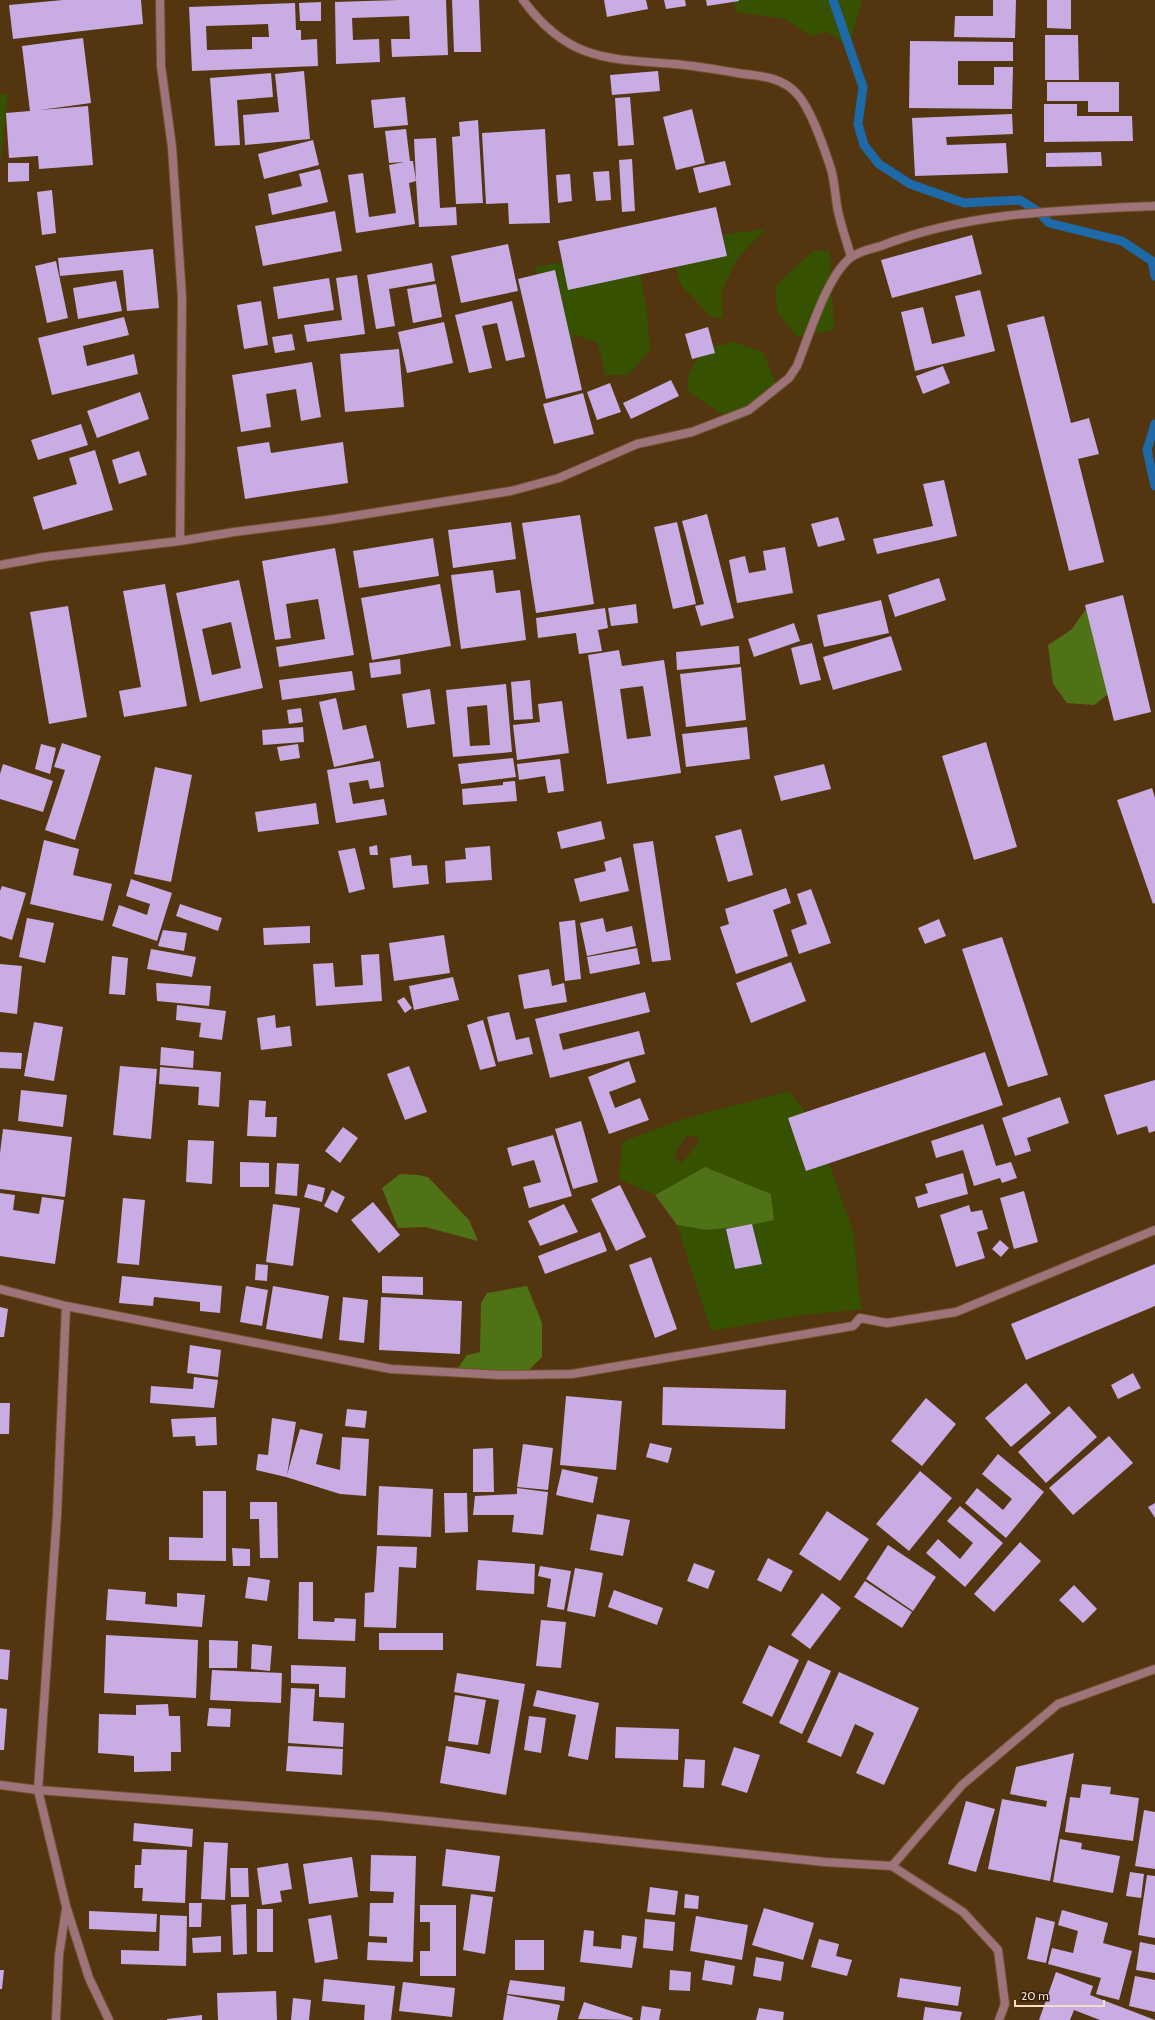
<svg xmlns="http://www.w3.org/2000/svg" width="1155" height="2020" viewBox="0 0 1155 2020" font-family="Cabin,sans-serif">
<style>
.green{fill:#365100;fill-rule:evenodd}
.forest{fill:#507216}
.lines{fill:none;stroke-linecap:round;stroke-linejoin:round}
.stream{stroke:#1e6aa8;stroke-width:9}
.building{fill:#c8ace3;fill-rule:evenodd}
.street-casing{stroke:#705330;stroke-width:10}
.street{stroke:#9e737a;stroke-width:8}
</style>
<rect width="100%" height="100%" fill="#53350f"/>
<path class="green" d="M733 0H862L849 46 827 32 810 36 785 19 736 12Z
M0 94H8L1 157H0Z
M766 229 737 259 721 293 723 318 711 317 681 285 668 242Z
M635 250 647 310 650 350 628 375H605L598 343 573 334 572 358 559 355 535 267Z
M813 251H830L834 330 797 337 777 312 775 286Z
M730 341 763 352 777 387 736 423 687 391 689 373 705 346 725 345Z
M789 1091 815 1124 854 1234 859 1295 863 1309 795 1316 711 1331 677 1225 707 1230 774 1220 771 1194 705 1167 655 1195 619 1179 622 1142 683 1119ZM687 1136H696L699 1142 682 1163 675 1159 677 1149Z"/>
<path class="forest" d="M1089 605 1111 692 1094 705 1067 703 1053 684 1048 645 1071 630Z
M705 1167 771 1194 774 1220 746 1226 707 1230 677 1225 655 1195Z
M400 1174 418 1175 428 1177 469 1220 478 1241 425 1227 398 1228 382 1188Z
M527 1286 542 1323V1357L527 1372 456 1371 467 1355 480 1352 481 1303 487 1293Z"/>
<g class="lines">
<path class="stream" d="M833 0 863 87 858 124 864 145 879 164 910 184 964 203 1020 200 1039 212 1049 223 1122 241 1152 261 1155 276
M1155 424 1147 450 1155 486"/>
</g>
<path class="building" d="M63 0H141L143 24 13 39 9 5Z
M398 0H446L448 55 392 57 391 39H410L409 16 352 18 353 40 379 39 380 62 336 64 335 2Z
M452 0H479L481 52H454Z
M604 0H646L648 9 607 17Z
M664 0H685L686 6 666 9Z
M706 0H739V1L707 6Z
M993 0H1016L1015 38 954 37 955 16H993Z
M1047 0H1071V29L1047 28Z
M321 2V21H300L299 3Z
M295 3 296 30H301V40L317 39 318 66 192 71 189 7ZM268 24 269 37H252V49L207 50 206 26Z
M1045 35H1078L1079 80H1045Z
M83 38 91 103 40 110 88 106 93 165 39 169 38 156 9 158 6 113 30 111 22 46Z
M910 41 1013 42V61H958V85H994V67H1013L1012 109 909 108Z
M304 71 310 139 245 145 243 115 279 112 275 74Z
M658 71 660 91 612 95 610 75Z
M271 73 273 97 237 100 240 145 215 146 210 78Z
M1047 82H1119V112H1088V101H1047Z
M405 97 408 125 374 128 371 100Z
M630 97 634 145 618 146 615 98Z
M1044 104H1077V116H1132L1133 141 1044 142Z
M692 109 705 163 676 170 663 117Z
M1012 114 1013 134 946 137 947 145 1006 143 1008 173 915 176 912 118Z
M478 120 483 203 456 204 452 137 460 136 459 122Z
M406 129 410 161H413L416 181 414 139 436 138 440 208 456 207 457 225 419 227 416 181 409 183 415 224 356 233 348 175 363 173 369 217 396 213 389 165 404 162 389 163 385 131Z
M545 129 550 223 509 224 508 203 486 204 482 133Z
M313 140 319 165 264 179 258 154Z
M1101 152 1102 166 1046 167V153Z
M632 159 635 211 622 212 619 160Z
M725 161 731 185 699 193 693 168Z
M8 163H29V181L8 182Z
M320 169 328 202 272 215 268 194 302 186 299 174Z
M609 171 611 200 596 201 593 172Z
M570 174 572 201 558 203 556 175Z
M52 190 56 233 42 235 37 192Z
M716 207 727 256 568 290 558 241Z
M335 211 342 251 263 266 255 226Z
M972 235 982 274 892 298 881 260Z
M508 244 518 291 461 303 451 256Z
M153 249 159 308 127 311 123 270 60 276 58 258Z
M56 261 68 318 47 323 35 266Z
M432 263 435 281 389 289 395 326 376 329 367 275Z
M555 270 582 390 546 399 518 279Z
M357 275 365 334 307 342 304 325 342 320 336 278Z
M329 278 334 310 278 319 273 287Z
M116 281 122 311 78 319 73 288Z
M436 284 442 317 413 323 407 289Z
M980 290 995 351 915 371 901 312 923 307 932 344 965 336 955 296Z
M261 301 268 345 244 349 237 305Z
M512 301 525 357 506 361 497 323 482 326 492 368 469 373 455 315Z
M1044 316 1071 423 1089 418 1099 454 1078 459 1104 562 1069 571 1007 325Z
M124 317 129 335 83 346 87 366 134 354 138 374 52 395 38 338Z
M444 322 453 363 407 373 398 332Z
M708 327 715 353 692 359 685 334Z
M292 334 295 350 275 353 272 337Z
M399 349 404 407 345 412 340 354Z
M312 362 321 417 301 421 296 389 266 394 271 427 241 432 232 375Z
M943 366 950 383 923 394 916 376Z
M671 380 679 396 631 419 623 403Z
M610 383 621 412 597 420 587 392Z
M140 392 149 419 97 438 87 411Z
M583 393 594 434 554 444 543 404Z
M81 424 88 445 38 460 31 440Z
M269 442 271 453 343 442 348 483 245 499 237 447Z
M95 450 113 510 43 530 33 497 77 484 69 458Z
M139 451 147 475 119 484 112 460Z
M944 480 957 536 877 554 873 539 933 526 923 484Z
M707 514 734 618 701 626 695 606 704 604 682 521Z
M580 515 594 604 536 613 522 523Z
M838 517 845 540 818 547 811 524Z
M511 522 516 559 453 568 448 530Z
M677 522 696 604 673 609 654 527Z
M433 538 439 576 359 588 353 551Z
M785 547 793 593 737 603 729 560 745 556 749 573 766 570 763 551Z
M335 548 354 655 279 667 276 647 325 639 318 599 286 604 291 638 275 640 262 561Z
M493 570 496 593 520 590 526 640 461 649 451 575Z
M939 578 946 600 895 617 888 595Z
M239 580 263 688 200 702 176 593ZM231 622 241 668 212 675 202 629Z
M165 584 187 706 124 717 119 691 141 687 123 591Z
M440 584 451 646 372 660 361 598Z
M1123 595 1151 712 1114 721 1085 605Z
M881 600 889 633 824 647 817 615Z
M636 604 638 623 611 626 608 608Z
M68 606 87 717 49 724 30 612Z
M605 608 608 628 598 630 602 651 579 654 576 633 538 638 536 618Z
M794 623 800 641 754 657 748 639Z
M891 636 902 670 833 690 823 657Z
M812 643 821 680 800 685 791 648Z
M739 646 740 664 677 670 676 652Z
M619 650 622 666 664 660 681 773 607 784 588 655ZM643 686 651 736 627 739 620 689Z
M400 659 401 674 371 678 369 663Z
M741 667 746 720 686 727 680 674Z
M352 671 355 690 282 700 279 680Z
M530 680 533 719 514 720 511 682Z
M506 684 512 752 453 757 446 690ZM487 705 490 745 470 746 467 707Z
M430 689 435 724 407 728 402 694Z
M336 698 343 730 366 725 374 758 334 767 319 702Z
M562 701 569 753 517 760 513 725 540 722 538 704Z
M301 708 303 722 289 724 287 710Z
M303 727 304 742 263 745 262 730Z
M747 727 750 759 686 767 682 734Z
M986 742 1017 847 974 860 942 756Z
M62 743 101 756 75 840 45 830 65 770 54 767Z
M41 744 56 748 50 774 35 769Z
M298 744 300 758 280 761 277 747Z
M513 758 516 777 461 784 458 764Z
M560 759 564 791 548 793 545 776 519 780 517 764Z
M380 761 384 787 370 789 368 780 349 783 353 804 384 799 387 815 336 823 327 770Z
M3 764 53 781 43 812 0 799V774Z
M824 764 831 789 781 801 774 776Z
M155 767 192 775 171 882 134 874Z
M515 781 517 801 463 805 462 789 503 785V782Z
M1152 788 1155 798V903L1153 904 1117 800Z
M316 803 319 824 258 832 255 812Z
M601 821 605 839 561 849 557 832Z
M741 829 753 875 728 882 715 836Z
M44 840 79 849 73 875 112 884 103 921 30 904Z
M653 841 671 960 652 962 633 844Z
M377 845 378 855H370L369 847Z
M490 846 492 880 446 883 445 861 466 859 465 848Z
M355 848 365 889 349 893 338 851Z
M411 855 412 866 427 865 429 884 393 888 390 858Z
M621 857 629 891 580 902 574 879 606 871 604 862Z
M131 879 172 893 157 941 112 926 119 905 147 915 150 904 126 896Z
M2 886 26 893 12 940 0 936V891Z
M786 888 791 903 773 910 788 956 736 974 720 927 729 924 725 909Z
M811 889 831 943 799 954 791 930 807 924 797 894Z
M180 904 222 918 218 931 176 916Z
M27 918 54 923 45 963 19 957Z
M603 918 606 932 632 926 636 946 587 956 580 923Z
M939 919 946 936 925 944 918 928Z
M575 920 581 979 565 981 559 922Z
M310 926V943L264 945 263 928Z
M163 930 187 933 184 951 158 946Z
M444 935 450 973 394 981 389 943Z
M1002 937 1048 1075 1008 1087 962 949Z
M637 948 640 964 590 974 587 957Z
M151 949 196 957 192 977 147 969Z
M379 954 382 1001 316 1006 313 964 333 963 335 987 363 985 361 955Z
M112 956 128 958 125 995 109 994Z
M791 962 806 1001 751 1023 736 983Z
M0 964 22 966 17 1014 0 1012Z
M549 969 552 986 564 983 567 1002 524 1009 518 975Z
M453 977 459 1000 414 1010 409 986Z
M156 983 211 986 209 1006 157 1001Z
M645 992 650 1012 559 1034 563 1050 639 1031 645 1054 550 1078 535 1019Z
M404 997 412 1008 405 1013 397 1001Z
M177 1005 226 1011 222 1040 199 1037 201 1023 176 1020Z
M509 1012 516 1040 529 1037 533 1054 498 1062 487 1017Z
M275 1015 276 1028 290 1026 292 1046 261 1050 257 1018Z
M483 1020 496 1066 480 1070 467 1025Z
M34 1022 63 1027 54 1081 24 1076Z
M161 1047 194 1051 193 1068 160 1065Z
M0 1052 22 1053 21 1069 0 1068Z
M985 1052 1003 1105 806 1171 788 1118Z
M629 1061 636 1082 609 1092 615 1108 640 1098 649 1120 609 1134 588 1077Z
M120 1066 157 1069 151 1139 113 1135Z
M409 1066 427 1112 405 1120 387 1074Z
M160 1067 221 1072 219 1107 198 1105 199 1087 159 1084Z
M1155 1080V1131L1149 1133 1147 1126 1117 1135 1104 1095Z
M21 1090 67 1095 63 1127 18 1121Z
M1060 1097 1069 1123 1027 1138 1031 1151 1015 1156 1002 1118Z
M249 1100 266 1101 265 1117H277L276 1137 247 1136Z
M581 1121 598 1182 573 1189 555 1129Z
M983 1124 996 1166 1011 1162 1017 1178 1002 1183 1000 1178 974 1186 963 1150 936 1158 931 1141Z
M343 1127 358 1138 340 1163 325 1151Z
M3 1129 72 1137 65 1197 0 1189V1153Z
M553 1135 572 1196 529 1208 523 1187 541 1182 534 1160 512 1166 507 1148Z
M188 1140 214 1141 212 1184 186 1182Z
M240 1162 269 1163V1187H240Z
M277 1163 299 1164 297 1196 275 1194Z
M963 1173 968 1194 918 1208 915 1197 928 1193 925 1184Z
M308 1184 325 1188 322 1202 304 1197Z
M620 1185 646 1237 616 1251 591 1199Z
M332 1190 345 1197 337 1213 324 1206Z
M1024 1191 1038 1242 1014 1249 1000 1198Z
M0 1193 15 1195 13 1210 39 1214 42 1197 64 1200 55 1264 0 1256Z
M123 1198 145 1200 139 1265 117 1263Z
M373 1202 400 1235 379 1253 351 1220Z
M273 1204 300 1208 293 1266 266 1262Z
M564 1204 578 1232 540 1246 528 1221Z
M969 1205 971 1212 982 1210 988 1229 977 1232 985 1258 956 1267 940 1215Z
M752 1224 762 1264 735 1269 726 1229Z
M600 1232 607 1251 545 1274 538 1256Z
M1000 1240 1009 1248 1001 1257 992 1249Z
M651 1257 677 1329 655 1338 629 1265Z
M256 1264 268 1265 267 1281 255 1280Z
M1155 1264V1306L1026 1360 1011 1324Z
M122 1276 222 1286 220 1313 200 1311V1302L154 1297 153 1306 119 1303Z
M382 1276 423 1277V1295L382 1293Z
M246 1286 268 1290 262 1326 240 1322Z
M273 1286 329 1296 322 1339 266 1329Z
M343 1297 368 1300 364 1343 339 1340Z
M381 1297 462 1301 460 1354 379 1350Z
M0 1307 8 1309 4 1337H0Z
M190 1345 221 1350 218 1377 187 1373Z
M1133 1373 1141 1388 1118 1399 1111 1385Z
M194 1377 218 1380 214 1408 150 1403 151 1386 193 1389Z
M1026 1383 1051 1413 1011 1447 985 1418Z
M663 1387 786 1390 785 1429 662 1425Z
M566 1396 622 1401 616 1470 560 1465Z
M926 1398 956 1424 922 1466 891 1441Z
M0 1403H10L9 1434H0Z
M1069 1406 1097 1437 1046 1483 1018 1452Z
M347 1409 367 1411 365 1428 345 1426Z
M216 1417 217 1445 196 1446 195 1436 173 1437 171 1419Z
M272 1418 296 1422 287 1475 300 1429 323 1434 316 1464 340 1470 342 1437 369 1439 366 1496 340 1494 286 1477 256 1470 258 1454 268 1455Z
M1109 1436 1133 1463 1073 1515 1049 1488Z
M650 1443 672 1448 668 1463 646 1457Z
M523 1444 553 1448 548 1490 517 1487Z
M493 1448 494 1492H473V1449Z
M998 1454 1044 1492 1006 1538 965 1503 977 1488 1003 1510 1012 1499 982 1474Z
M562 1469 598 1477 593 1503 556 1495Z
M920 1471 952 1498 909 1551 876 1524Z
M379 1486 433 1489 431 1537 377 1535Z
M517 1488 548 1492 543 1535 512 1532 514 1515H473L475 1496 517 1494Z
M203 1491H226V1561L169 1560V1537L203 1538Z
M444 1493H467L468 1532 445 1533Z
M250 1502H277L278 1558H260L259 1519H250Z
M1155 1503V1518L1148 1507Z
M960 1506 1003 1543 965 1587 926 1553 938 1539 960 1559 973 1543 947 1521Z
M827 1511 869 1539 840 1581 799 1554Z
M597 1514 630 1520 623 1556 590 1550Z
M1020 1542 1041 1561 994 1612 974 1594Z
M888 1545 936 1577 913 1611 866 1579Z
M377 1546 417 1547 416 1568 399 1567 396 1628 364 1627 365 1593 374 1592Z
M232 1548 250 1549V1566H233Z
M768 1558 793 1571 781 1592 757 1580Z
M478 1560 535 1564 534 1594 476 1590Z
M694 1563 715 1571 708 1589 687 1581Z
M540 1566 571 1571 564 1610 547 1607 551 1579 538 1576Z
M575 1568 603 1573 595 1617 567 1611Z
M248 1577 270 1580 267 1601 245 1598Z
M865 1581 912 1612 902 1628 854 1597Z
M299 1582H313V1621L334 1622 335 1618 356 1619 355 1641 298 1639Z
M1074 1585 1097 1609 1083 1623 1059 1600Z
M108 1589 146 1592 145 1604 177 1607V1593L205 1595 202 1627 106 1620Z
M614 1590 663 1608 657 1625 608 1607Z
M822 1593 841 1608 810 1649 791 1635Z
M541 1620 566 1622 561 1668 536 1666Z
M379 1633H443V1650H379Z
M106 1635 198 1640 196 1698 104 1693Z
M209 1640 238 1641 237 1668H209Z
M252 1644 272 1646 270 1671 251 1669Z
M769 1645 799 1660 772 1717 742 1703Z
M0 1649 10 1650 8 1680 0 1679Z
M808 1660 831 1671 802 1734 779 1723Z
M291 1665 346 1667 345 1698 319 1697V1684L291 1683Z
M212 1670 282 1673 281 1703 210 1700Z
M839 1672 919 1708 884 1785 856 1773 874 1733 855 1724 841 1757 807 1742Z
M457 1673 525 1684 506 1795 440 1783 446 1746 490 1754 499 1700 454 1692Z
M291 1688 315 1689 313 1721 344 1723 343 1747 288 1743Z
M537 1690 599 1703 588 1760 568 1756 576 1715 533 1706Z
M455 1695 486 1700 478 1745 448 1741Z
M168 1704 169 1716H180L181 1752H171V1771L134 1772V1756L98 1753 99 1714 136 1715V1705Z
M0 1708 7 1709 4 1750H0Z
M209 1708 231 1709 230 1727 207 1726Z
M529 1716 546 1718 541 1753 524 1750Z
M616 1727 679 1729 678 1760 615 1758Z
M288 1746 343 1749 342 1775 286 1771Z
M734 1747 760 1755 747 1793 721 1785Z
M1074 1753 1050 1881 988 1869 1002 1799 1046 1807 1047 1801 1010 1794 1016 1767Z
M685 1759 705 1760 704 1788 683 1787Z
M1082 1784 1111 1787 1110 1794 1139 1798 1133 1841 1065 1832 1070 1797 1080 1798Z
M966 1801 995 1809 976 1872 948 1864Z
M1144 1810 1155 1812V1869L1135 1866Z
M134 1823 193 1829 192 1847 133 1841Z
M1060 1839 1082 1843 1081 1849 1120 1856 1113 1893 1053 1882Z
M204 1842 228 1843 225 1900 201 1899Z
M142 1849 187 1850 185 1903 142 1901 143 1888H134L135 1865H141Z
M446 1849 500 1856 495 1892 442 1886Z
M371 1855 416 1856 413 1962 367 1960 368 1942 387 1943V1937L369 1936 370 1903H393L394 1892 370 1891Z
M352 1857 358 1897 309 1904 303 1864Z
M288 1863 292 1889 280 1891 282 1902 262 1905 257 1868Z
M230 1868H248L249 1897H231Z
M1130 1872 1144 1874 1141 1898 1126 1896Z
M1147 1875 1155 1876V1938L1138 1935Z
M650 1887 678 1891 675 1915 647 1912Z
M471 1894 493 1897 485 1954 463 1950Z
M685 1894 699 1896 698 1909 684 1908Z
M189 1903H202L201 1927H189Z
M246 1904 247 1954 233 1955 231 1905Z
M420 1905H456V1976H420V1951H430V1922H420Z
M764 1908 814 1923 803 1960 752 1945Z
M257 1909H273V1952H257Z
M1062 1910 1108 1923 1103 1943 1132 1951 1119 2000 1096 1994 1101 1978 1048 1964 1052 1948 1073 1953 1078 1931 1058 1925Z
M89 1911 157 1914 156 1932 89 1929Z
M160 1915 187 1916 186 1966 121 1964V1950L159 1951Z
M331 1915 338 1959 315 1963 308 1919Z
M696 1916 748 1925 742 1960 690 1951Z
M1036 1917 1055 1922 1046 1963 1027 1959Z
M645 1919 675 1922 673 1951 643 1948Z
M584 1930 594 1931 593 1946 621 1949 622 1935 637 1937 632 1968 580 1962Z
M221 1936V1952L193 1953 192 1938Z
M819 1939 839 1944 836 1956 852 1960 847 1976 811 1967Z
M515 1940H544V1970H515Z
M1140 1942 1155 1945V1973L1136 1970Z
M756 1957 784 1962 781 1981 753 1976Z
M705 1960 735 1966 732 1985 702 1980Z
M0 1970H4L2 1989H0Z
M670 1970 691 1972 690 1991 669 1990Z
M1056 1972 1093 1986 1090 1995 1155 2020H1100L1074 2010 1070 2020H1039Z
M1135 1976 1155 1980V2012L1129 2006Z
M900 1978 961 1987 958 2006 897 1997Z
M324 1979 395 1986 391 2020H364L365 2005 322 2001Z
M510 1980 565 1987 564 2001 507 1994Z
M403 1982 455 1988 452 2017 399 2011Z
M276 1991 277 2020H218L217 1993Z
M507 1995 560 2005 557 2020H503Z
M293 1998 311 2000 309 2020H291Z
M584 2002 633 2018 632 2020 578 2019Z
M642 2006 661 2009 659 2020H640Z
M925 2007 962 2012 960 2020H923Z
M759 2008 784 2012 783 2020H756Z
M202 2015V2020H167V2019Z"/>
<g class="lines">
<g class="street-casing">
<path id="street" d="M160 0 161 66 172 147 182 297 180 541
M523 0C567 60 606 59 674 64 697 66 720 70 743 74 763 76 784 78 798 95 811 110 825 150 831 169 835 182 835 197 838 211 841 226 847 242 851 257
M0 565 44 557 180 541 234 532 328 520 511 491 559 478 637 444 692 432 749 410 789 378 797 366C809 336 826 278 850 258 857 252 871 249 881 246 967 212 1063 210 1155 206
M0 1289 66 1306 391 1369 501 1375 572 1374 853 1326 860 1318 887 1323 956 1312 1155 1230
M66 1306 57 1515 38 1790 66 1906 89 1978 109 2020
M0 1785 38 1790 379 1816 825 1862 892 1866 963 1912 998 1950 1005 2004 999 2020
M892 1866 962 1785 1058 1704 1155 1669
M56 2020 59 1955 66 1909"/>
</g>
<use href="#street" class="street"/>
</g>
<path d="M1015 2000v6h89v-6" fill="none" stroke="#f6dec6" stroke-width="2"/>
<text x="1021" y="2000" font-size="12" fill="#f6dec6" stroke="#301f0b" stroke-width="3" paint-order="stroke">20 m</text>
</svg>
